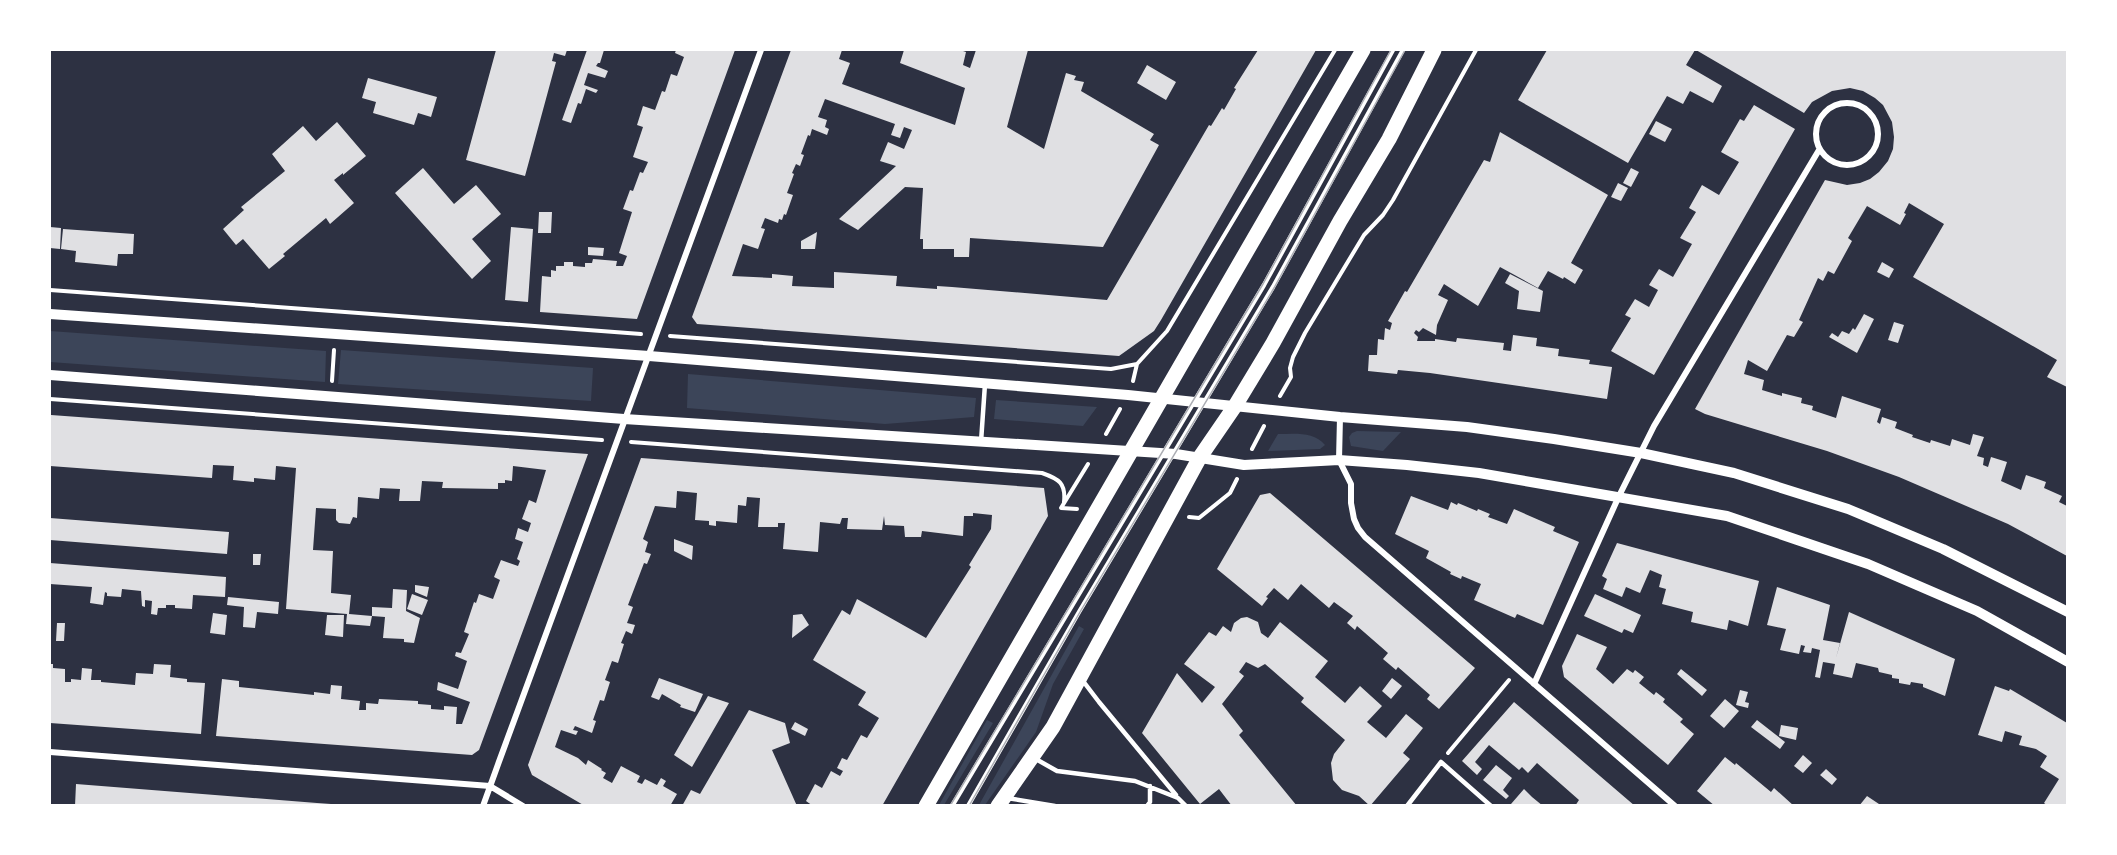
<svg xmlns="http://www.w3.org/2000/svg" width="2117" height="855" viewBox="0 0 2117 855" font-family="'Public Sans',sans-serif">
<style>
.green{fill:#3c4559}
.building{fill:#e0e0e3}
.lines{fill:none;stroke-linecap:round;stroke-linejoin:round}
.path{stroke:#fff;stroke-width:4}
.service{stroke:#fff;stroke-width:4.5}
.minor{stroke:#fff;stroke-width:6}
.tertiary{stroke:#fff;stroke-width:10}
.primary{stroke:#fff;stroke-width:15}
.tram{stroke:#abadb3;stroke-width:1.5}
</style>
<rect width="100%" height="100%" fill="#2d3142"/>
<path class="green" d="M50 331 326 351 325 382 50 362Z
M341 350 593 368 591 401 338 384Z
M688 374 976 398 974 417 885 424 687 408Z
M996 400 1097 407 1083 426 994 419Z
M1357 431 1401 432 1383 451 1351 446 1349 437 1352 433Z
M1278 434C1294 434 1314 431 1325 445L1320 449 1268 451Z
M1079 626 1084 629 1053 684 1036 732 985 805H979Z
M987 720 993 723 944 805H939Z"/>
<path class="building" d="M496 50 517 51V50H567L565 56 554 53 552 61 556 62 525 176 466 160Z
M587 50H604L600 63H598L596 66 608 71 605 78 588 73 584 85 598 90 596 93 586 89 581 104 578 103 571 123 562 120Z
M676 50H735L637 319 540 312 542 276 551 277V270L556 271V266H564V262H573V266L585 267V263H592L593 259 617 261 616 266H623L627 256 619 253 632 212 623 209 630 190 633 191 640 172 643 173 648 162 633 157 643 127 637 125 643 106 655 110 662 91 665 92 671 74 677 76 684 57 675 53Z
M791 50H842L839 59 850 63 842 84 955 125 965 88 900 63 904 50H960L966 52 963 65 970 68 976 50H1028L1007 127 1044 149 1066 73 1076 76 1074 80 1084 82 1081 91 1154 134 1150 140 1159 145 1103 247 970 238 969 257H954V249H923V239H920L923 188 905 187 858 230 839 219 896 166 880 161 888 142 904 149 912 130 904 127 900 138 891 135 895 124 825 99 818 117 827 120 825 127 829 129 827 135 812 129 810 136 808 135 801 154 804 155 800 166 796 164 792 173 794 174 787 193 793 195 786 215 784 214 782 220 779 219 778 223 765 218 761 228 765 229 758 249 743 244 732 276 772 278V274L793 276 792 286 834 288V272L897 276 896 286 937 289V286L952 287 1107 300 1209 125 1211 126 1222 108 1224 110 1236 89 1234 88 1258 50H1316L1161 320 1154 331 1119 356 697 324 692 317Z
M1547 50H1695L1686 65 1722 86 1713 103 1690 91 1683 104 1667 96 1628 163 1518 100Z
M1696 50H2067V387L2047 377 2057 360 1913 277 1944 224 1909 203 1904 213 1906 214 1900 225 1867 206 1848 238 1852 241 1834 274 1828 271 1823 281 1818 278 1799 320 1803 322 1794 337 1787 335 1767 371 1748 360 1744 374 1764 380 1762 390 1782 396V393L1802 398 1801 403 1813 406 1812 410 1836 418 1842 396 1881 409 1877 422 1880 424 1882 417 1897 422 1895 428 1913 435 1912 437 1930 443 1931 440 1950 446 1952 439 1970 445 1973 434 1984 437 1977 456 1984 458 1983 465 1988 467 1991 457 2007 462 2001 481 2021 490 2026 475 2046 482 2044 488 2062 496 2059 502 2067 506V556L2008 524 1899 477 1827 451 1705 414 1695 409 1825 180 1847 185 1860 183 1870 179 1879 172 1888 161 1893 149 1894 137 1892 122 1883 105 1875 98 1863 91 1850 88 1832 91 1812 102 1804 113Z
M1147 65 1176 82 1166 100 1137 83Z
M368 78 437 97 431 117 418 113 414 125 373 113 376 102 362 98Z
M1754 105 1795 129 1654 375 1611 351 1631 318 1625 315 1635 299 1649 307 1658 290 1649 285 1659 269 1673 277 1692 244 1680 238 1696 212 1689 208 1702 185 1719 195 1739 162 1721 152 1740 119 1744 121Z
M1656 121 1672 129 1665 142 1649 134Z
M337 122 366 156 343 175V173L334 180 354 203 330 224 326 218 283 254 285 256 269 269 243 239 236 245 223 229 244 210 241 207 285 171 272 154 303 126 316 141Z
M1500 132 1608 195 1571 263 1583 270 1575 284 1564 277 1563 279 1548 271 1538 288 1500 267 1478 306 1444 284 1438 295 1448 300 1437 325 1436 335 1423 328 1419 332 1416 330 1414 333 1418 337 1417 341H1435V339L1456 342 1457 338 1504 343 1503 350 1511 351 1513 335 1537 338 1536 346 1559 349 1558 356 1590 360 1589 364 1612 367 1607 399 1430 373 1398 370 1397 374 1368 371 1369 355H1377L1378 339 1384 340 1385 328 1390 330 1392 323 1388 321 1405 291 1407 292 1484 160 1490 162Z
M423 168 454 204 476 185 501 214 472 239 491 261 472 279 395 193Z
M1631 168 1639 172 1631 187 1623 183Z
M1618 183 1628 188 1621 201 1611 197Z
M539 212H552L551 233H538Z
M50 227 61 228 60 249 50 248Z
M511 227 533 229 528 302 505 300Z
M63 229 134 234 133 254H118L117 266 75 262 76 251 61 249Z
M817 232 815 249H801V241Z
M588 247 604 248 603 256 588 255Z
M1882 262 1894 269 1889 278 1877 272Z
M1510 274 1543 291 1540 312 1517 309 1519 291 1505 283Z
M1864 314 1874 319 1857 353 1829 337 1832 333 1838 337 1842 331 1849 334 1853 328 1855 330Z
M1894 322 1904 325 1898 343 1888 340Z
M51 415 588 454 479 750 472 755 216 736 222 679 239 681V687L314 695V692L330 694 331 685 342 686 341 699 360 701 359 710H366V703L378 704 379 699 418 701V704L431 705V709L444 710V706L457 707 456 724H462L470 702 437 690 438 682 458 689 467 661 455 656 456 652 461 653 469 634 464 632 474 602 476 603 479 594 493 599 500 580 494 577 501 560 518 566 520 561 517 559 523 542 515 539 518 528 528 532 531 523 522 519 529 500 536 503 546 470 513 466 512 481 505 480V483H498V489L442 488 443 482 422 481 420 501H399L400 489 380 488 379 499 358 497 357 518 353 517 350 524 339 523 336 520V509L316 508 313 550 333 551 331 593 351 595 349 614 372 616 370 626 346 624 347 614 286 609 296 468 276 466 275 480 254 478V482L233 480 234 466 213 465 212 478 50 466Z
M641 458 1044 488 1048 516 882 806H813L806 801 815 784 822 788 831 771 840 776 843 771 837 768 842 758 847 760 861 735 867 738 879 718 858 705 866 692 813 660 842 610 850 615 857 599 926 638 971 567 969 565 991 529 992 515 973 513V516H964L963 536 922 531 921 537H905L904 526 885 525 884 516 882 530 847 529 848 518H842L840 524 820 522 818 552 783 549 785 523H778V527H758L760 498 747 497 746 506 738 505 737 523 716 521V526L709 525V521L695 520 697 493 677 491 676 508 655 506 643 539 648 542 645 552 651 554 647 564 644 563 628 605 633 607 627 623 635 625 632 634 626 631 621 643 624 644 618 663 612 661 605 680 610 682 604 701 600 700 593 720 596 721 592 733 575 726 573 730 578 731 576 735 561 730 555 747 578 758 586 765 588 760 602 769 601 770 606 773 603 778 612 783 621 766 640 776 637 782 642 784 645 779 657 785 661 778 666 781 663 786 677 794 670 806H585L532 775 528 765Z
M1270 493 1475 668 1439 709 1427 699 1430 695 1398 667 1396 670 1383 659 1388 653 1357 626 1355 630 1347 623 1353 616 1334 602 1329 608 1301 584 1288 600 1274 588 1266 597 1268 598 1262 606 1217 569 1260 495Z
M1411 496 1448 510 1451 502 1457 505 1458 503 1477 511 1478 509 1490 514 1488 517 1507 524 1514 509 1555 527 1553 531 1579 542 1543 625 1517 614 1515 618 1474 600 1481 584 1462 576 1461 579 1450 574 1451 572 1426 558 1429 551 1395 534Z
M50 518 229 532 227 554 50 540Z
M674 539 693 546 692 560 674 551Z
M1617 543 1759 581 1748 626 1729 620 1727 630 1691 622 1693 612 1662 604 1666 589 1659 587 1662 575 1650 570 1640 593 1626 587 1622 597 1603 589 1607 579 1602 576Z
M253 554H261L260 565H253Z
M50 563 226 577 225 597 193 595 192 609 175 608V605H166V608H158L157 615 151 614 152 601 145 600V607L142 606 141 591 122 589 121 597 107 596V593L105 592 103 605 90 603 92 587 50 584Z
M415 585 429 587 427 597 415 592Z
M1777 587 1830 605 1823 640 1840 643 1836 658 1849 612 1955 659 1945 696 1923 687V684L1911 682 1910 685 1899 683V679L1892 678V675L1879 672 1878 668 1856 663 1852 678 1833 674 1835 664 1823 662 1820 678 1815 677 1820 650 1812 648 1811 653 1803 652 1805 646 1801 645 1799 654 1780 650 1786 629 1767 625Z
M393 589 407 590 406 611 420 618 414 643 404 642V639L383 638 385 617 372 616V607L392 608Z
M412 594 428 600 422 615 407 609Z
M1595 594 1641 615 1633 633 1624 629 1622 633 1584 616Z
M228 597 279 602 278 614 257 612 255 628 243 627 244 607 227 605Z
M213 613 227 615 225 635 210 633Z
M802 614 809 625 792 638 793 615Z
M327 615H344L343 637 325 635Z
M1247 617 1258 622 1261 633 1268 638 1280 622 1328 661 1315 677 1345 703 1360 686 1382 706 1367 722 1386 738 1406 714 1423 728 1403 753 1410 759 1370 806 1359 796 1342 790 1333 780 1331 763 1334 754 1345 740 1301 702 1304 698 1265 664 1258 668 1246 662 1239 672 1244 676 1222 704 1243 731 1239 735 1297 806H1232L1219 789 1200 804 1142 733 1177 673 1202 703 1215 687 1184 664 1209 632 1216 636 1223 626 1231 632 1234 623 1241 618Z
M57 623H65L64 641H56Z
M1577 634 1607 647 1596 669 1613 684 1627 669 1633 673 1635 670 1644 677 1639 683 1654 695 1656 692 1665 699 1663 702 1683 719 1680 722 1694 734 1668 765 1564 677 1562 666Z
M50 664H53V668L65 669V682H71V679L81 680 82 668 92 669 91 680H101V682L135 685 136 673 153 674 154 664 171 665 170 677 187 679V682L205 683 201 734 50 723Z
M1681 669 1707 690 1702 696 1677 674Z
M659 678 703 694 695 712 680 707 681 705 662 694 659 700 651 697Z
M1392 678 1402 686 1391 699 1382 691Z
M1995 686 2009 691 2010 689 2067 723V806H2048L2044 803 2059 779 2040 767 2047 756 2036 749 2019 745 2022 736 2005 731 2002 742 1978 735Z
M1740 690 1748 692 1745 702 1749 703 1748 708 1736 705Z
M708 696 729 703 692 767 674 755Z
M1725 699 1739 711 1724 728 1710 716Z
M1514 702 1586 764 1635 806H1575L1579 800 1537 763 1528 773 1522 767 1519 770 1489 745 1475 762 1482 769 1477 775 1462 761Z
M749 710 785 723 790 743 772 750 797 806H682L691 790 700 794Z
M1757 720 1785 742 1780 749 1751 727Z
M795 722 808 729 805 736 791 729Z
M1781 725 1798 728 1796 740 1779 736Z
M1803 755 1812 763 1803 773 1794 766Z
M1725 757 1735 765 1736 763 1771 792 1774 788 1794 806H1715L1697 791Z
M1496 765 1512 778 1503 790 1509 796 1506 799 1483 780Z
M1826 769 1837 779 1832 785 1820 775Z
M76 784 317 803 331 804V806H75Z
M1524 789 1532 797 1543 806 1511 804Z
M1867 796 1882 806H1859Z"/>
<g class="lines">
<path class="path" d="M50 290 641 334
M670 336 1111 369 1137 364 1167 331 1335 50
M332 381 334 350
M1133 381 1137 364
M1280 396 1291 377 1290 368 1293 357 1305 333 1364 235 1383 215 1393 200 1476 50
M50 399 602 440
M1106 434 1120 409
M631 442 1042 473C1059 479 1066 483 1064 502
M1252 449 1264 426
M1077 509 1061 508 1088 464
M1189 517 1199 518 1230 493 1237 479
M1448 753 1509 680"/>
<path class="service" d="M981 442 985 384
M1083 681 1099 702 1176 795
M1034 758 1057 771 1135 781 1178 798 1186 806
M1007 798 1055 806
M952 806 1264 285 1393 50
M968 806 1079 612 1273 287 1403 50
M1147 806 1150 802V786
M1407 806 1441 762 1491 806"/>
<path class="minor" d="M1816 134a31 31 0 1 1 62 0a31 31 0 1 1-62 0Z
M1340 417 1339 460 1351 484V503L1354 519 1358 528 1365 537 1675 806
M1534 684 1619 496 1654 426 1819 150
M50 752 490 786 523 806
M483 806C574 553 668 301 761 50"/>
<path class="tertiary" d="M50 314 649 356 1128 395 1340 417 1467 427 1554 439 1641 453 1734 473 1848 509 1943 549 2068 612
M50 375 624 419 1176 454 1244 465 1339 460 1407 465 1479 473 1727 516 1868 564 1977 611 2068 662"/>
<path class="primary" d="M926 806 1363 50
M998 806 1053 727 1200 457 1235 406 1273 343 1340 221 1389 139 1434 50"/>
<path class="tram" d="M950 806 1263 284 1391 50
M969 806 1080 612 1274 288 1405 50"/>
</g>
<rect width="2117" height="855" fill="none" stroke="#ffffff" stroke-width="102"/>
</svg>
